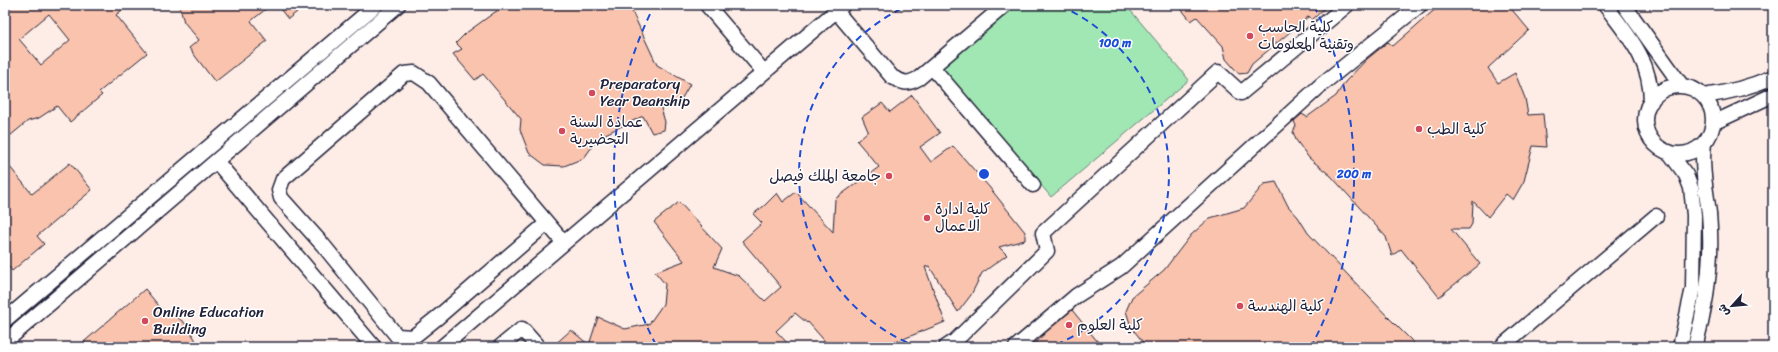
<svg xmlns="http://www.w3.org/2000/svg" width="1778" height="352" viewBox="0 0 1778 352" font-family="Sriracha,'Playpen Sans Arabic',sans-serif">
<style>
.built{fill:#feede6}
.green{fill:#a1e7b3;stroke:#628477}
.building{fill:#fac3ad;stroke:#22223b;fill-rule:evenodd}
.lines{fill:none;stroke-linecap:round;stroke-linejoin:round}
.minor-casing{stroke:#22223b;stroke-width:17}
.minor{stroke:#fff;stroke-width:14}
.ring{fill:none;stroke:#1d4ed8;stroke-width:2;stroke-dasharray:7 5}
.poi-dot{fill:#d1495b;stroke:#fff;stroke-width:1.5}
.labels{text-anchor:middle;stroke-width:3;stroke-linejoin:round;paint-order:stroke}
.poi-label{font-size:15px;fill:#22223b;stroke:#fff;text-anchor:start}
.centre{fill:#1d4ed8;stroke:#fff;stroke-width:2}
.ring-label{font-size:12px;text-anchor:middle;font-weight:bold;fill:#1d4ed8;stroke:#fff;stroke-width:3;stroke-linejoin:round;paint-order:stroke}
</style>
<rect width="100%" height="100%" fill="#fff"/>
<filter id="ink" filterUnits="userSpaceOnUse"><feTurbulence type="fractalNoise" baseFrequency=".025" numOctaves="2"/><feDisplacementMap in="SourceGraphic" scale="8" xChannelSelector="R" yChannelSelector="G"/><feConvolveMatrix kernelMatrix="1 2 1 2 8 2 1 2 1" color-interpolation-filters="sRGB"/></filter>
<g filter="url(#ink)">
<path class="built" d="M5 5H1773V347H5Z"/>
<path class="green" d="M1015 5H1126L1189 80 1051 197 942 67Z"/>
<path class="building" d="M5 5H128L116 15 147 53 99 92 102 95 70 122 57 106 39 118 28 121 5 140ZM49 14 70 40 41 65 19 39Z
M179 5H271L251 21 267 41 215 82 189 48 199 40 184 22Z
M277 5H306L288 19Z
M511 5H629L657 65 690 84 678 105 659 101 665 122 664 130 652 133 643 116 599 137 584 158 564 166 545 165 529 153 520 130 521 119 483 74 475 80 453 54 462 49 456 43 466 33 495 12Z
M1178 5H1328L1312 20 1309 16 1252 64 1247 73 1239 74 1226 59 1223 46 1197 17 1191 21Z
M1440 5H1508L1529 30 1488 68 1498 83 1515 73 1525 98 1528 115 1543 114 1546 147 1533 146 1524 181 1513 200 1506 194 1488 217 1473 201 1472 224 1469 229H1451L1480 264 1439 297 1401 249 1392 256 1386 237 1331 176 1309 158 1296 140 1293 132 1296 126 1294 121 1302 114 1307 117 1336 96 1345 82 1367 59 1388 42 1393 46Z
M912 95 940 133 920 147 931 162 953 146 990 188 1025 232V240L999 247 1007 255 982 273 971 295 958 312 929 266 925 267 945 322 891 344 893 347H830L808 322 807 323 795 313 776 331 791 347H552L571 330 589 345 598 317 625 329 649 324 663 304 665 284 655 272 684 261 654 222 679 202 722 249 714 267 739 276 765 301 781 287 742 241 762 223 753 214 764 206 777 193 783 202 796 192 833 232 835 199 879 167 857 141 868 131 862 117 882 103 890 112Z
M5 161 32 194 70 163 92 190 37 236 44 244 12 271 5 262Z
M1276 182 1288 206 1298 217 1308 233 1388 317 1418 347H1147L1131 327 1126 311 1132 297 1164 270 1191 235 1210 218 1244 208 1264 184Z
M145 289 163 311 177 317 186 324 195 339 197 347H78Z
M1072 310 1102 347H1032L1047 331Z"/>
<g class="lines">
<g class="minor-casing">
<path id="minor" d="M707 5 764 72
M1605 5C1629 37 1651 60 1651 102
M1624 5 1682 86
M836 11 892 77C904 83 907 85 919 78L1005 5
M932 67 1033 185
M1645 120a34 34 0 1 1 68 0a34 34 0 1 1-68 0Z
M1703 96C1728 93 1750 87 1773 77
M1713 123 1773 95
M1669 152 1686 175 1691 188 1694 215 1693 288 1680 347
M216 161 374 347
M547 223 438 317 413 337 397 336 323 245 281 198 279 190 283 179 404 74 414 73 429 83 564 243
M5 320 376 5
M5 342 398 5
M442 347 843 5
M500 347 522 329 538 347
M946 347 955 341 1047 251 1043 233 1218 72 1241 93 1347 5
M1016 347 1076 296 1121 267 1321 85 1420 5
M1501 347 1656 216
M1695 347C1707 304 1713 258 1709 213 1706 190 1701 167 1704 143"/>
</g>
<use href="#minor" class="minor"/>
</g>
</g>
<g class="ring">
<path d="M918 347A185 185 0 0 1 907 6M1061 6A185 185 0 0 1 1050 347"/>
<path d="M656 345A370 370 0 0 1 654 6M1314 6A370 370 0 0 1 1312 345"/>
</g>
<g class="poi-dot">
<circle cx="1250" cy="36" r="4"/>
<circle cx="592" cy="93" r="4"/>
<circle cx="1419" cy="129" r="4"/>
<circle cx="562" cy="131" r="4"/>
<circle cx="889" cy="176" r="4"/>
<circle cx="927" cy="218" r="4"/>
<circle cx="1240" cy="306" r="4"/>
<circle cx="145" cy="321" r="4"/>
<circle cx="1069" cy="325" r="4"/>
</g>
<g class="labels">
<g class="poi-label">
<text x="1258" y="32">كلية الحاسب<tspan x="1258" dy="17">وتقنية المعلومات</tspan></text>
<text x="600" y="89">Preparatory<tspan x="600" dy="17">Year Deanship</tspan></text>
<text x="570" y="127">عمادة السنة<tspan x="570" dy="17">التحضيرية</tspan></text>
<text x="1427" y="134">كلية الطب</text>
<text x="881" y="181" text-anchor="end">جامعة الملك فيصل</text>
<text x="935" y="214">كلية ادارة<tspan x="935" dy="17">الاعمال</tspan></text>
<text x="1248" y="311">كلية الهندسة</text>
<text x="153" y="317">Online Education<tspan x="153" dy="17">Building</tspan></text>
<text x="1077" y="330">كلية العلوم</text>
</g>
</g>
<circle cx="984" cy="174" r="6" class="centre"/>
<g class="ring-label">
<text x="1115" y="47">100 m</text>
<text x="1354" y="178">200 m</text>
</g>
<rect width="1778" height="352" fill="none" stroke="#fff" stroke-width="20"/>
<rect x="10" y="10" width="1758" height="332" fill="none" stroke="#22223b" stroke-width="1.5" filter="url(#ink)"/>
<g transform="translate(1732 306) rotate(243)" stroke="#ffffff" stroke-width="3" paint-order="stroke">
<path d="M0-3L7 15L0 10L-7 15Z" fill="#22223b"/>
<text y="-6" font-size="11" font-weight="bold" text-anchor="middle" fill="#22223b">ش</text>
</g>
</svg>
